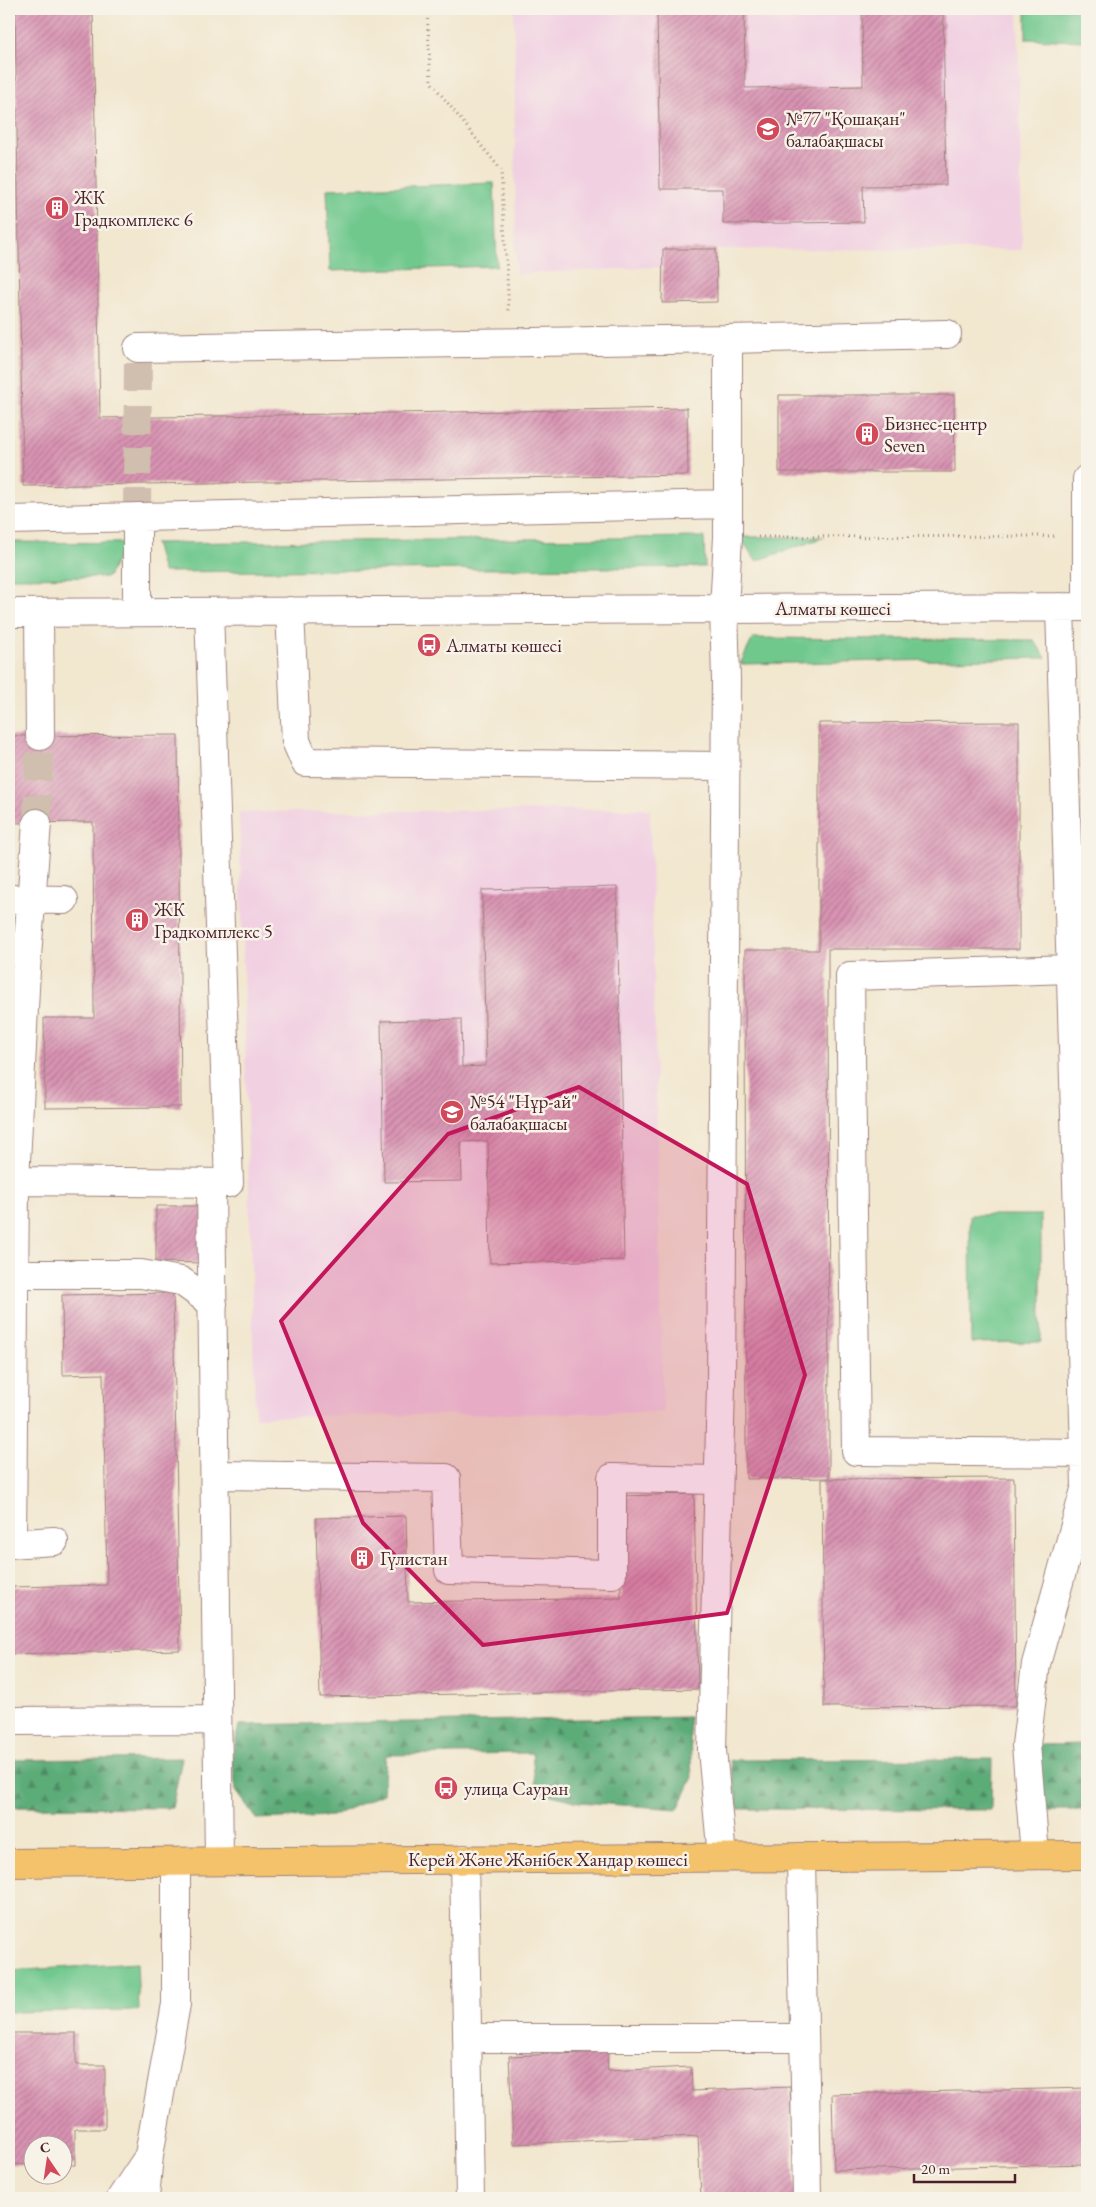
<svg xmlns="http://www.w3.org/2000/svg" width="1096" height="2207" viewBox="0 0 1096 2207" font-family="'EB Garamond',serif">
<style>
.built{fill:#f1d0e2}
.green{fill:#70c88d;stroke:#5d745c}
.forest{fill:url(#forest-firs);stroke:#536652}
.building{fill:url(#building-hatch)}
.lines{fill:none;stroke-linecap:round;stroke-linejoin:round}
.minor-tunnel{stroke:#d0bfae;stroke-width:28;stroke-dasharray:28 14;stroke-linecap:butt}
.minor-casing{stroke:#9e837d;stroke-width:30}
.major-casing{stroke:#9e837d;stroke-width:30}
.path{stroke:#9e837d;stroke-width:3;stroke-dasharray:1 4;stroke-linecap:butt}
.minor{stroke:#fff;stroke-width:28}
.major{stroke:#f4c26a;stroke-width:28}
.marked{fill:#c2185b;fill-opacity:0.2;stroke:#c2185b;stroke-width:4;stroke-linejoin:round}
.labels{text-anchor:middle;stroke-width:5;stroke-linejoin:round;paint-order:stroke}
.poi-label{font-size:19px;fill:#4a1f2b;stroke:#f7f3e8;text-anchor:start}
.street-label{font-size:19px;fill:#4a1f2b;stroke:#f7f3e8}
</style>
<defs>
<pattern id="forest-firs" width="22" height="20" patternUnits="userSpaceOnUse" patternTransform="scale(1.25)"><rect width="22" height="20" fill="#5cac78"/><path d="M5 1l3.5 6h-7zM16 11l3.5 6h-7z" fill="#4e8b63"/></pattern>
<pattern id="building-hatch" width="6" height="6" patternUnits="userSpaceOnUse" patternTransform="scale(1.25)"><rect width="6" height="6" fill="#d994b3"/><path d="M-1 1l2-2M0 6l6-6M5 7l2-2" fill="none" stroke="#b27892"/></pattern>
</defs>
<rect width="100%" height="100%" fill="#f7f3e8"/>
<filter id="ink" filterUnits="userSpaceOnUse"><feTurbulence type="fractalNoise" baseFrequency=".02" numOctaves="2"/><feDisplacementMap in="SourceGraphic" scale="10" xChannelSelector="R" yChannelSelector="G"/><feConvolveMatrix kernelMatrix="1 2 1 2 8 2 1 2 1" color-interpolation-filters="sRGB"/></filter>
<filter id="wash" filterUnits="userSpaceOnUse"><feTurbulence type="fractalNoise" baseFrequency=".0096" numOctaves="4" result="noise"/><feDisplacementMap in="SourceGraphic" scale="20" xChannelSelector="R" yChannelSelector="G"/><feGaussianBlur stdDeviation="1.12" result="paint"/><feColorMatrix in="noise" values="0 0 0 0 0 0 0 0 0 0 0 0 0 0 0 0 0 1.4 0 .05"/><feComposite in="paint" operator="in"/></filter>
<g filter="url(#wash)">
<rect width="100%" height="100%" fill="#f2e7cf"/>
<path class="built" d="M514 9H1018L1022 250 663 249V267L516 274Z
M650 809 663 1412 255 1417 239 812Z"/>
<path class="green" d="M1026 9H1087V41L1026 39Z
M494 183 497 266 330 271 327 189Z
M704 537 705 567 163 572 155 543Z
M740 537H825L756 561Z
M9 542 125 543 108 577 9 578Z
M753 638 1034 640 1046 658 740 664Z
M970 1215H1041V1342L971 1343Z
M137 1963 139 2010 9 2012V1971Z"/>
<path class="forest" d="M689 1717 692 1779 678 1809 579 1802 536 1791 532 1753 386 1755 383 1794 332 1816 257 1819 236 1791 232 1757 239 1725Z
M1087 1744V1810H1046L1039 1796 1033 1745Z
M182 1758 172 1808 9 1807V1760Z
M992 1759 991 1810 738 1809 730 1760Z"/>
<g id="blocks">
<path class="building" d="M15 9H93L100 418 687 408 688 475 23 486Z
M657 9H744L745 88 863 86 862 9H943L946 185 863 186 864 222 723 224V189H660Z
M663 249H716L717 302 662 303Z
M779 395H954L955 472H779Z
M1019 722V949H828L829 1478 746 1479 745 950H819V723Z
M178 735 181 1107 45 1108 44 1018H94L93 822 9 823V736Z
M617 887 624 1260 490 1263 488 1141 461 1142 462 1181 384 1182 381 1021 461 1019 462 1067 486 1066 482 890Z
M156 1206H204V1263L156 1262Z
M173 1293 180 1650 9 1654V1587L107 1585 103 1374 63 1375 62 1295Z
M1014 1478 1016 1706 824 1707 822 1479Z
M694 1494 698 1689 320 1697 316 1518 406 1516 408 1602 621 1598 619 1496Z
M9 2033H76V2065H105V2129H75V2165H62V2144H32V2165L9 2164Z
M607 2052 608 2071 691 2067 692 2091 790 2087 795 2198H701L698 2136 513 2144 509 2056Z
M1087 2088V2164L834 2170 832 2094Z"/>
</g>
</g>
<g filter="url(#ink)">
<use href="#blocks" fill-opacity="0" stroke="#9e837d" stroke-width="1"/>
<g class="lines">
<path class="minor-tunnel" d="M137 517 138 348
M37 823 40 736"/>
<g class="minor-casing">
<path id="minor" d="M728 339 947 334
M138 348 728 339V537L724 609 726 679 721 1385 712 1750 722 1857
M1087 479V606
M9 520 728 504
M290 611 296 741 305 762 725 766
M137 612V517
M9 613 1087 607
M39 613 40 736
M37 823 26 970 15 1181 229 1183 209 612
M9 899 64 900
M1070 969 850 976 856 1451 1085 1453
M211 1183 219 1861
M14 1274H141L181 1281 213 1304
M215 1475 446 1478 449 1570 612 1574V1478L718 1480
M9 1544 54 1541
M12 1544 15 1181
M9 1721 217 1720
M1035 1855 1026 1745 1036 1664 1086 1486 1060 607
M801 1857 807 2198
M464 1859 470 2198
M467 2038H804
M121 2198 147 2159
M145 2198 149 2155 176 2004V1862"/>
</g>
<g class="major-casing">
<path id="major" d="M9 1863 1087 1855"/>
</g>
<path class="path" d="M427 9 431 82 501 170 509 312
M758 537 1057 536"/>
<use href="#minor" class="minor"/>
<use href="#major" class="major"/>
</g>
</g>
<path class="marked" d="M579 1087 747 1184 805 1375 727 1613 483 1645 363 1523 281 1321 448 1134Z"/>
<defs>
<g id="school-disc" transform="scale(1.25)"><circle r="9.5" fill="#d1495b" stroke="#f7f3e8"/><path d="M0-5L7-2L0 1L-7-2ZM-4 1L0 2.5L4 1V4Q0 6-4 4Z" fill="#fff"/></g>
<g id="building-disc" transform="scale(1.25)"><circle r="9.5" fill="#d1495b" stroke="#f7f3e8"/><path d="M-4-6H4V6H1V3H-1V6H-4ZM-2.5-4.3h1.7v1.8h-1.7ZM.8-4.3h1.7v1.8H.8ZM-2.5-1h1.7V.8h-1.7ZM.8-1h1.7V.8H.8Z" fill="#fff"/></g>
<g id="bus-disc" transform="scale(1.25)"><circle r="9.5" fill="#d1495b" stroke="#f7f3e8"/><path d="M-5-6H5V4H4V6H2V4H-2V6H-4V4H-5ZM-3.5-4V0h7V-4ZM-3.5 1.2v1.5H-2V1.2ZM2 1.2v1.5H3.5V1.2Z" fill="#fff"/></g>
</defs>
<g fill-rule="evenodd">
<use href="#school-disc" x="768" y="129"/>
<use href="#building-disc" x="57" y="208"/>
<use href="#building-disc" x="867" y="434"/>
<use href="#bus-disc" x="429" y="645"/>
<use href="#building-disc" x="137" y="920"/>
<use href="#school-disc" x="452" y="1112"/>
<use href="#building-disc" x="362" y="1558"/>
<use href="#bus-disc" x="446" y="1788"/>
</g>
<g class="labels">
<g class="poi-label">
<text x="786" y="125">№77 "Қошақан"<tspan x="786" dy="22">балабақшасы</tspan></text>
<text x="74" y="204">ЖК<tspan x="74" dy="22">Градкомплекс 6</tspan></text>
<text x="884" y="430">Бизнес-центр<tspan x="884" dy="22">Seven</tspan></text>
<text x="446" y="652">Алматы көшесі</text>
<text x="154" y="916">ЖК<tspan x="154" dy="22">Градкомплекс 5</tspan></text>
<text x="470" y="1108">№54 "Нұр-ай"<tspan x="470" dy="22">балабақшасы</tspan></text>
<text x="380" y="1565">Гүлистан</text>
<text x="464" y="1795">улица Сауран</text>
</g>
<g class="street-label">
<text x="833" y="615">Алматы көшесі</text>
<text x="548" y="1866">Керей Және Жәнібек Хандар көшесі</text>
</g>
</g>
<rect width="1096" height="2207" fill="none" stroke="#f7f3e8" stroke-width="30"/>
<g transform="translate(48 2160) rotate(347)"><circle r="24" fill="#f7f3e8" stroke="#b29e9c"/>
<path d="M0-4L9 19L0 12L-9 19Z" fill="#d1495b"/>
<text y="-8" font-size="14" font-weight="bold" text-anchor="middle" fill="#4a1f2b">С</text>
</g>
<path d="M914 2174v8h101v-8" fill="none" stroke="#4a1f2b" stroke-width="2.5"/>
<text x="921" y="2174" font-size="15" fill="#4a1f2b" stroke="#f7f3e8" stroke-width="4" paint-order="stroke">20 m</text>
</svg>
